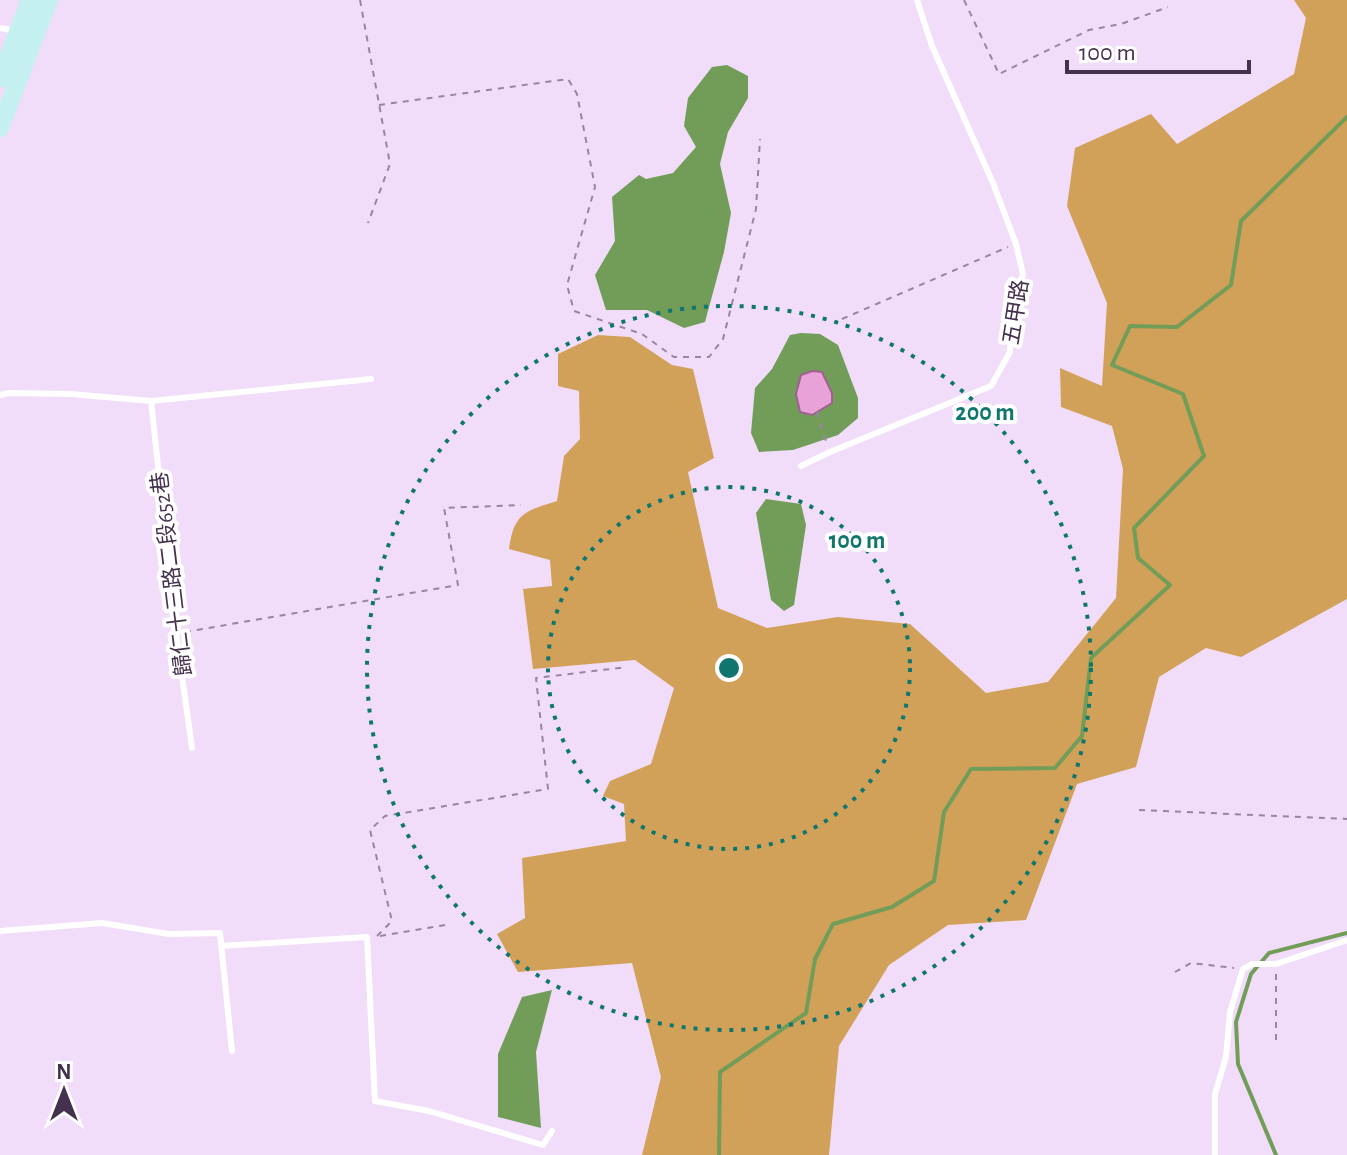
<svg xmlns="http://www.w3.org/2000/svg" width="1347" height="1155" viewBox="0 0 1347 1155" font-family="'Alegreya Sans','Noto Sans TC',sans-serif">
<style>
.forest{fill:#d2a159}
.water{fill:#719d59;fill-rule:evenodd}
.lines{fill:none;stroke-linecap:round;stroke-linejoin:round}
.stream{stroke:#719d59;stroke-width:4}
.building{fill:#e8a2d7;stroke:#a06092;stroke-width:2}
.path{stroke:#9885a1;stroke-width:2;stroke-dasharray:6 6;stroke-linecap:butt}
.lane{stroke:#fff;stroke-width:6}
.secondary{stroke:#c5f0f0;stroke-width:18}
.ring{fill:none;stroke:#0f766e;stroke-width:4;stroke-dasharray:4 8}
.labels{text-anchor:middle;stroke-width:8;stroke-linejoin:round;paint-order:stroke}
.street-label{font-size:22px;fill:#44314d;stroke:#fff}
.centre{fill:#0f766e;stroke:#fff;stroke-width:4}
.ring-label{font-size:24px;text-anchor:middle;font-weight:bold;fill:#0f766e;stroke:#fff;stroke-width:8;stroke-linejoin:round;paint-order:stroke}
</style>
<rect width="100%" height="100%" fill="#f1ddf9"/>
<path class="forest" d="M1294 0H1347V599L1241 657 1206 648 1159 677 1136 767 1077 784 1026 920 948 925 889 965 839 1046 829 1155H642L661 1077 632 963 518 972 497 934 525 918 522 858 626 841 624 804 603 796 610 781 651 764 674 688 635 660 533 669 523 589 552 586 550 560 509 549C514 513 525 511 557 501L564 456 580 439 579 391 558 386V354L598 335 630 337 672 365 693 369 714 458 688 472 718 608 767 628 838 617 910 624 986 693 1048 682 1116 598 1123 469 1112 426 1061 407 1060 368 1102 386 1107 303 1067 206 1075 148 1151 114 1177 144 1294 74 1306 18Z"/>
<path class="water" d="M727 65 748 76V98L728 132 720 164 731 213 724 252 705 322 684 328 647 310H606L595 275 615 241 612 197 639 175 646 179 673 173 696 147 684 126 688 98 712 67Z
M801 333 820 334 838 345 858 398V418L838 435 793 450 759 452 751 433 755 388 772 369 790 335ZM811 371 822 372 832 393V403L812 415 800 412 801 375Z
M766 499 801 504 806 525 794 605 784 611 771 600 756 513Z
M552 990 536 1052 541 1128 498 1117V1054L522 997Z"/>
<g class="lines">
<path class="stream" d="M719 1155 720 1072 806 1013 815 959 833 924 892 907 934 881 944 812 971 769 1055 768 1082 736 1091 658 1170 585 1138 558 1134 528 1204 456 1183 394 1112 365 1130 326 1177 327 1231 285 1241 221 1347 117
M1276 1155 1238 1064 1236 1022 1251 974 1269 953 1347 933"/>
</g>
<path class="building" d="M812 371 822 372 832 393V403L812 415 800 412 796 394 801 375Z"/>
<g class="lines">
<path class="path" d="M360 0 390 164 368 223
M964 0 999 74 1089 30 1121 24 1168 7
M379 105 568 79 577 94 595 187 567 285 574 311 642 334 674 357H709L723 339 756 209 760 139
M842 319 1008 247
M817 412 826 441
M185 632 458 585 444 508 521 505
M1139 810 1347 819
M377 936 392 921 370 830 385 816 548 789 536 678 627 667
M380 936 451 924
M1175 972 1191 963 1234 968
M1276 1040V973"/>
<path class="lane" d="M0 28 16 31
M0 395 8 393 71 394 151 401 176 633 192 748
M151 401 371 379
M801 466 830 452 991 386 1010 352V320L1023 274 1016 244 993 183 932 46 917 0
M0 931 102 923 169 934 220 933 232 1051
M221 946 367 937 375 1101 429 1111 543 1145 552 1131
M1215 1155V1094L1226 1057 1230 1012 1243 969 1252 964H1276L1347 940"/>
<path class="secondary" d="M0 79 30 0
M0 128 49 0"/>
</g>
<g class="ring">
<circle cx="729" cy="668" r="181"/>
<circle cx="729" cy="668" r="362"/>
</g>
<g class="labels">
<g class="street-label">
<text transform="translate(1015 312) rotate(-81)" y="8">五甲路</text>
<text transform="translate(171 574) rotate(-97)" y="8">歸仁十三路二段652巷</text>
</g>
</g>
<circle cx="729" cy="668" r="12" class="centre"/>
<g class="ring-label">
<text x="985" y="420">200 m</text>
<text x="857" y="548">100 m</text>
</g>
<g transform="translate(64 1091)" stroke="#ffffff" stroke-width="6" paint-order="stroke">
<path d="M0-6L14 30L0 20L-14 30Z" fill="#44314d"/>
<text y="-12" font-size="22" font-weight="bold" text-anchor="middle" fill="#44314d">N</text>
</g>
<path d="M1067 60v12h182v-12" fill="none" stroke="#44314d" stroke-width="4"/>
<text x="1079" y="60" font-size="24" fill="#44314d" stroke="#ffffff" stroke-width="6" paint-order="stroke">100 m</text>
</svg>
